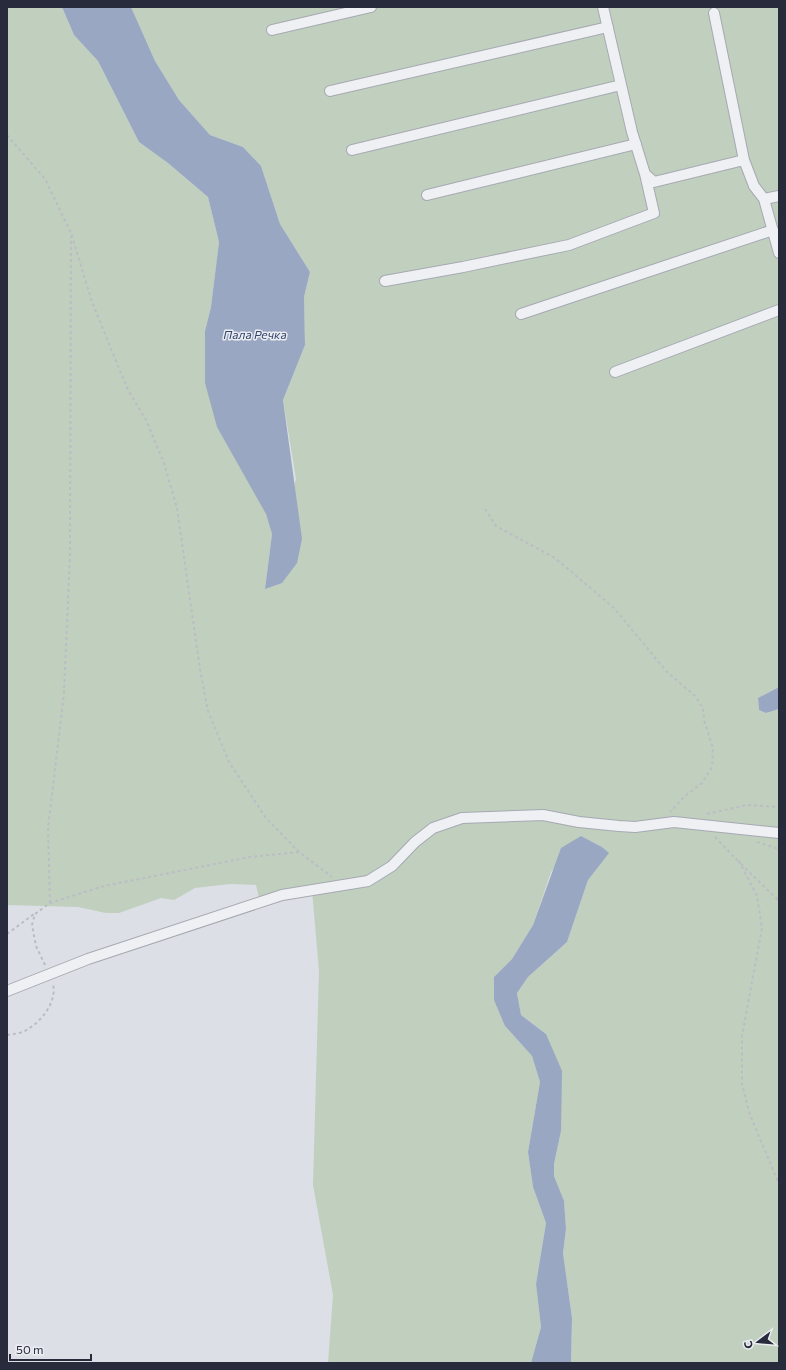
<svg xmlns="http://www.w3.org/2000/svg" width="786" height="1370" viewBox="0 0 786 1370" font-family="Commissioner,sans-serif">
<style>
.green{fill:#c0cfbe}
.water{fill:#99a7c3}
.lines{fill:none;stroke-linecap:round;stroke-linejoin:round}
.street-casing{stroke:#a6a9b2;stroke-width:12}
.path{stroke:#bbbdc4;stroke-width:2;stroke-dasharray:3 3;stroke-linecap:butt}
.street{stroke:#eff0f4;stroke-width:10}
.labels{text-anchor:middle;stroke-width:3;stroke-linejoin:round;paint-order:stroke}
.water-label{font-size:12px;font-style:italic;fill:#34456b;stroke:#ebedf3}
</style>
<rect width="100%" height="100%" fill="#dcdfe5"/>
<path class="green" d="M7 7H62L74 35 98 61 139 142 168 163 208 197 219 242 211 307 205 331V383L266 514 272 534 265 589 296 479 283 400 305 345 304 297 310 272 280 224 261 166 243 147 210 135 179 100 155 61 131 7H779V687L758 698 759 710 766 713 779 709V1363H571L572 1318 563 1253 566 1229 564 1202 554 1176V1164L561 1131 546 1034 521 1015 517 993 528 977 567 942 588 880 608 853 602 847 581 836 551 872 533 925 512 959 494 977 505 1026 532 1056 540 1082 528 1152 533 1187 546 1223 536 1284 541 1327 531 1363H328L333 1295 313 1185 319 971 312 890 261 906 256 885 230 884 195 888 174 900 161 898 119 913H106L78 907 7 905Z"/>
<path class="water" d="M62 7H131L155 61 179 100 210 135 243 147 261 166 280 224 310 272 304 297 305 345 283 400 302 539 297 563 282 583 265 589 272 534 266 514 217 427 205 383V331L211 307 219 242 208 197 168 163 139 142 98 61 74 35Z
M779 687V709L766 713 759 710 758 698Z
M581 836 602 847 609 853 588 880 567 942 528 977 517 993 521 1015 546 1034 562 1071 561 1131 554 1164V1176L564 1201 566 1229 563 1253 572 1318 571 1363H531L541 1327 536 1284 546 1223 533 1187 528 1152 540 1082 532 1056 505 1026 494 1000V977L512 959 533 925 561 848Z"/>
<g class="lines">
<g class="street-casing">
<path id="street" d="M603 7 632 132 645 174 654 182 744 160 754 186 764 199 779 196
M714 13 744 160
M272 30 371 7
M330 91 608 27
M352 150 621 85
M427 195 636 144
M764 199 779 253
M385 281 463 267 569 245 654 213 645 174
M521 314 773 230
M615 372 779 310
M7 991 88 959 282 895 368 881 392 866 415 842 433 828 462 818 543 815 579 822 619 826 635 827 674 822 779 833"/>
</g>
<path class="path" d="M7 135 45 179 71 233 92 302 109 344 128 390 146 420 164 463 177 508 200 669 208 711 229 762 266 818 299 852 332 877
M485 509 496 526 555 558 614 608 667 672 695 696 703 708 704 720 713 748 712 767 702 783 685 796 670 812
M707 814 747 805 779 807
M715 837 738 861
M757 842 779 849
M739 861 757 896 762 928 742 1036V1084L750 1115 779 1184
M741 864 779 901
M50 903 48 828 64 693 70 554 71 236
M7 934 34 914
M45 965 36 946 32 925 35 914 50 903 104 886 250 857 299 852
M7 1035C14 1034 23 1033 28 1029 43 1020 57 1001 53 984"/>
<use href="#street" class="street"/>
</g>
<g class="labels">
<g class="water-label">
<text x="255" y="339">Пала Речка</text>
</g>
</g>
<rect width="786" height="1370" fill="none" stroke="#272b3b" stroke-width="16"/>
<g transform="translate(758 1342) rotate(254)" stroke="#ebedf3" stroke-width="3" paint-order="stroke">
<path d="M0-3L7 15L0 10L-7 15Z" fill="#272b3b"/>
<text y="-6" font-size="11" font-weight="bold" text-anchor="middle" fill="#272b3b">С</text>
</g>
<path d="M10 1354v6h81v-6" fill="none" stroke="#272b3b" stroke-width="2"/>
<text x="16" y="1354" font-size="12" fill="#272b3b" stroke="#ebedf3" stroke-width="3" paint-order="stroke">50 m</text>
</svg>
